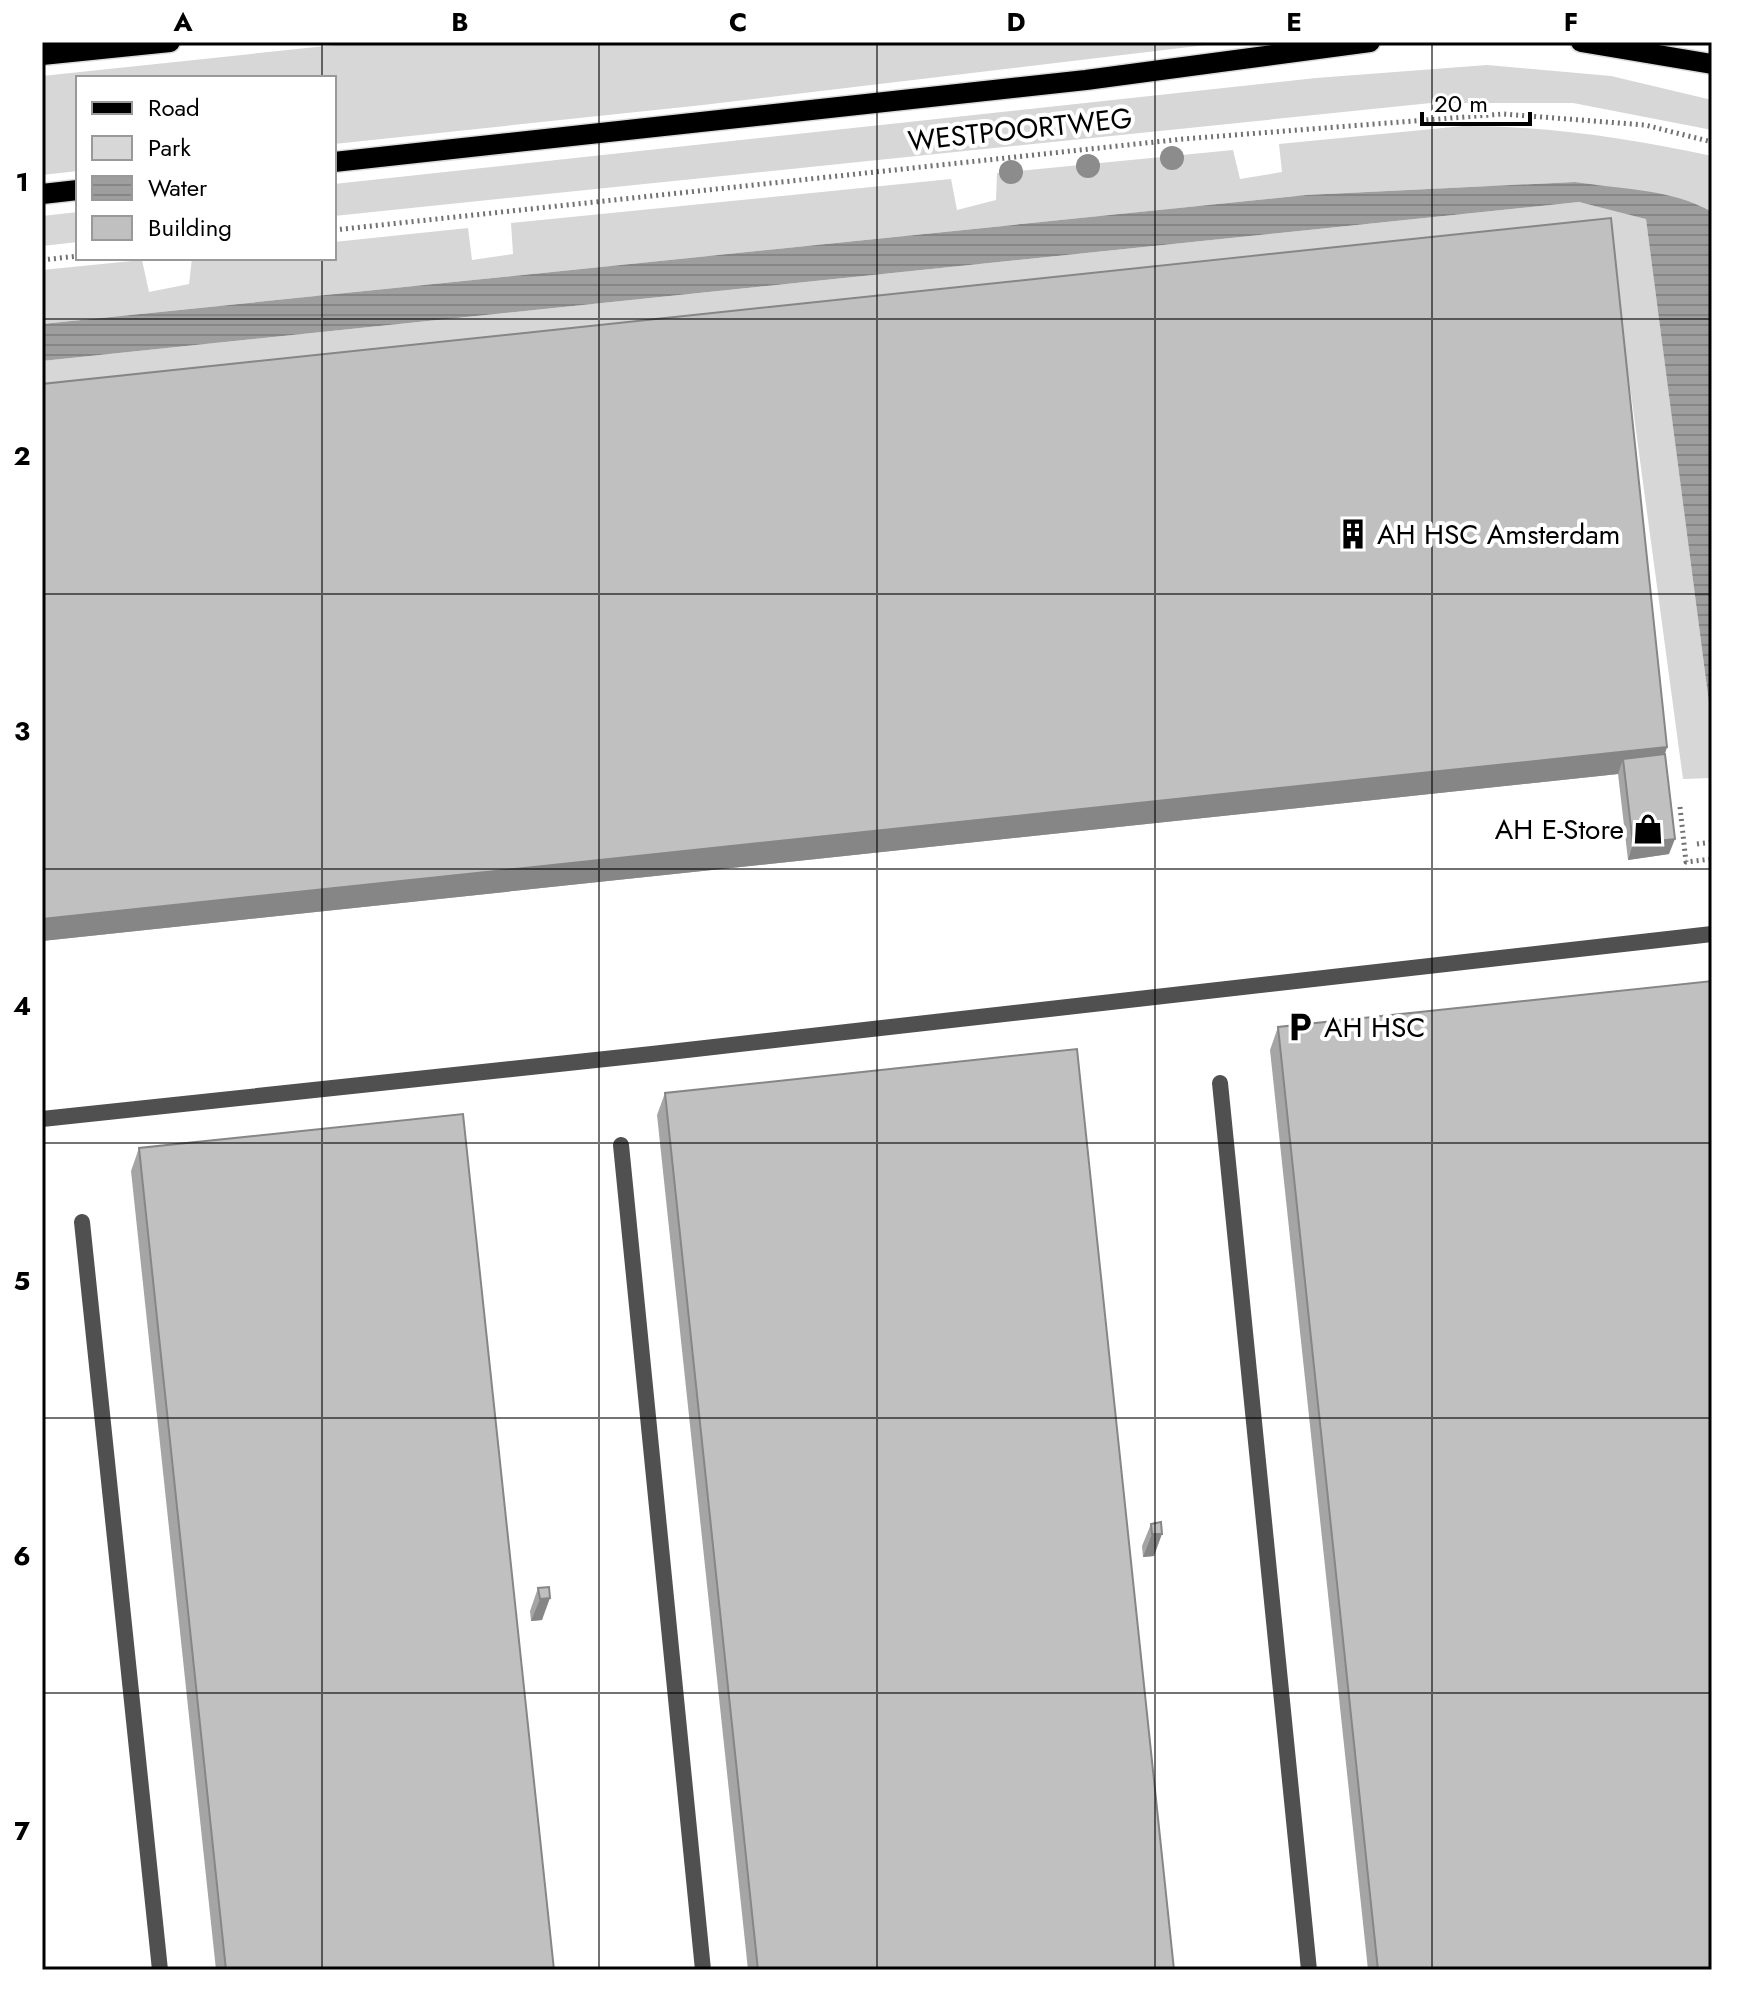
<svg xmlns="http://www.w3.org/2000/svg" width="1754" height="2012" viewBox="0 0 1754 2012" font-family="Jost,sans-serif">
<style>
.green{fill:#d7d7d7}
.water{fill:url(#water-rules)}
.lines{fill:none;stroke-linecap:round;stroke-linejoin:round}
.primary-casing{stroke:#dbdbdb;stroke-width:23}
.path{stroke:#727272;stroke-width:5;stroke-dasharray:2 4;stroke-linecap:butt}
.lane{stroke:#505050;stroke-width:16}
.primary{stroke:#000;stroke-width:20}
.tree{fill:#8c8c8c}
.wall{fill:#a5a5a5}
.shaded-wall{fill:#868686}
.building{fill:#c0c0c0;stroke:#868686;stroke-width:2}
.grid{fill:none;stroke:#000;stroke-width:2;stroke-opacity:0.55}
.labels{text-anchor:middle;stroke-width:8;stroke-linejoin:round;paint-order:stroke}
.street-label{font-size:28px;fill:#000;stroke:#fff}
.poi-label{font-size:28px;fill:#000;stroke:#fff;text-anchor:start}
.neatline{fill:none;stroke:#000;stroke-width:3}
.grid-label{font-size:26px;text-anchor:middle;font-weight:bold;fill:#000}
</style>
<defs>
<pattern id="water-rules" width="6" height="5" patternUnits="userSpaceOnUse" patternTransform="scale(2)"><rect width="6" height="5" fill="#9e9e9e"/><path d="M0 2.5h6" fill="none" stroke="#868686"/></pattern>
</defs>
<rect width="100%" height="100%" fill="#fff"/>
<path class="green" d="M364 42H1231L703 105 334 144V78H78V171L42 175V76Z
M1487 65 1611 76 1712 100V130L1573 103H1431L334 216V184L1316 78Z
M1463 126C1548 126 1628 138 1712 156V216L1575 182 1306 195 42 324V270L142 260 149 292 189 284 192 258H334V242L468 228 472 260 513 254 511 223 951 179 957 210 996 200 997 173 1233 150 1240 179 1282 172 1279 144Z
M1579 202 1646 218 1712 726V778L1683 779 1612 253 42 406V361Z
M78 212V242L42 246V216Z"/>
<path class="water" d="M1575 182C1619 189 1673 189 1712 212V726L1646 219 1579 202 42 361V324L1306 195Z"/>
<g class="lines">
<g class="primary-casing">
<path id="primary" d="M1581 42 1712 64
M42 55 170 42
M334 162 1086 80 1370 42
M42 194 78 190"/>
</g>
<path class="path" d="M334 230 1183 139 1503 114 1645 125 1712 142
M42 260 78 256
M1680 807 1686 862 1712 859
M1697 844 1712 842"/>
<path class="lane" d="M1220 1083 1309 1970
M42 1119 652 1054 1712 934
M621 1145 703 1970
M82 1222 160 1970"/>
<use href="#primary" class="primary"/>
</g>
<g class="tree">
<circle cx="1172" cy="158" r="12"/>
<circle cx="1088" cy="166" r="12"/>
<circle cx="1011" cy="172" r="12"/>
</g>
<path class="wall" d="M42 384 1667 747 1665 754 1669 854 1628 860 1618 774 42 941Z
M1278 1027 1712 1970H1368L1270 1050Z
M665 1093 1174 1970H748L657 1115Z
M139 1148 554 1970H216L131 1171Z
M1151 1524 1154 1556 1143 1557 1142 1546Z
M549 1587 542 1620 531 1621 530 1611 538 1588Z"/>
<path class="shaded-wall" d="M1667 747 1659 769 1623 759 1618 774 42 941V919Z
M1675 839 1669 854 1628 860 1633 844Z
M1152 1534H1162L1154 1556 1143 1557Z
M550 1598 542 1620 531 1621 540 1599Z"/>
<path class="building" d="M1611 218 1667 747 42 919V384Z
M1665 754 1675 839 1633 844 1623 759Z
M1712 981V1970H1378L1278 1027Z
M1077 1049 1174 1970H758L665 1093Z
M463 1114 554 1970H226L139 1148Z
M1161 1522 1162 1534H1152L1151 1524Z
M549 1587 550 1598 540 1599 538 1588Z"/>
<path class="grid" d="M322 42V78M599 42V1970M877 42V1970M1155 42V1970M1432 42V1970M322 258V1970M42 319H1712M42 594H1712M42 869H1712M42 1143H1712M42 1418H1712M42 1693H1712"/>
<defs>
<g id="building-bare" transform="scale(2.4)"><path d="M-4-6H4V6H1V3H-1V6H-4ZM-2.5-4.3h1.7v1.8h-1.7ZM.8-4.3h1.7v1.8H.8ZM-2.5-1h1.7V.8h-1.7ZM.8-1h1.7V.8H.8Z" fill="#000" stroke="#fff" stroke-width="2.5" paint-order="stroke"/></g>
<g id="shop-bare" transform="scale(2.4)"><path d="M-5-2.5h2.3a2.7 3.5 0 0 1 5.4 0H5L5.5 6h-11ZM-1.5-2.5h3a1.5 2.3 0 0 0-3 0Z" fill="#000" stroke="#fff" stroke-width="2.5" paint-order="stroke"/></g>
<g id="parking-bare" transform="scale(2.4)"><path d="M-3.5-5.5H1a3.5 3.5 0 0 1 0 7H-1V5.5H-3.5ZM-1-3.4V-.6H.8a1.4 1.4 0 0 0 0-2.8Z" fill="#000" stroke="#fff" stroke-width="2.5" paint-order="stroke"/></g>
</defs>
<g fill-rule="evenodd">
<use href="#building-bare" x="1353" y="534"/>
<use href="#shop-bare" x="1648" y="829"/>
<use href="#parking-bare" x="1300" y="1027"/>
</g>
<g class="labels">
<g class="street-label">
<text transform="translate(1020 129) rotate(-6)" y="10">WESTPOORTWEG</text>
</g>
<g class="poi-label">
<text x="1377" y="544">AH HSC Amsterdam</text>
<text x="1624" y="839" text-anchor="end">AH E-Store</text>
<text x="1324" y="1037">AH HSC</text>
</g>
</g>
<rect width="1754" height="2012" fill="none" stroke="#ffffff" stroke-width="88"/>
<rect x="76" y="76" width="260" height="184" fill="#ffffff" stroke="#999999" stroke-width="2"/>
<rect x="92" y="102" width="40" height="12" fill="#000000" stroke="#999999" stroke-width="2"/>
<text x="148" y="116" font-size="24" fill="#000000">Road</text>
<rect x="92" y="136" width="40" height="24" fill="#d7d7d7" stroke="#999999" stroke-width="2"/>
<text x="148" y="156" font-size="24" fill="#000000">Park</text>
<rect x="92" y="176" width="40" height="24" fill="url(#water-rules)" stroke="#999999" stroke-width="2"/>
<text x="148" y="196" font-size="24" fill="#000000">Water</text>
<rect x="92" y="216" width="40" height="24" fill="#c0c0c0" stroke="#999999" stroke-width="2"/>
<text x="148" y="236" font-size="24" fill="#000000">Building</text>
<path d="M1422 112v12h108v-12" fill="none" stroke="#000000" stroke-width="4"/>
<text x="1434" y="112" font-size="24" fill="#000000" stroke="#ffffff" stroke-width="6" paint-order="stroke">20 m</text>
<rect x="44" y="44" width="1666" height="1924" class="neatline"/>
<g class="grid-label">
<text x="183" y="31">A</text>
<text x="460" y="31">B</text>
<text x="738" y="31">C</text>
<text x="1016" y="31">D</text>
<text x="1294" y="31">E</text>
<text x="1571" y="31">F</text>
<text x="22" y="191">1</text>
<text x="22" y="465">2</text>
<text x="22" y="740">3</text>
<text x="22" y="1015">4</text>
<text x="22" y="1290">5</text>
<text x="22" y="1565">6</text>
<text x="22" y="1840">7</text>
</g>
</svg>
